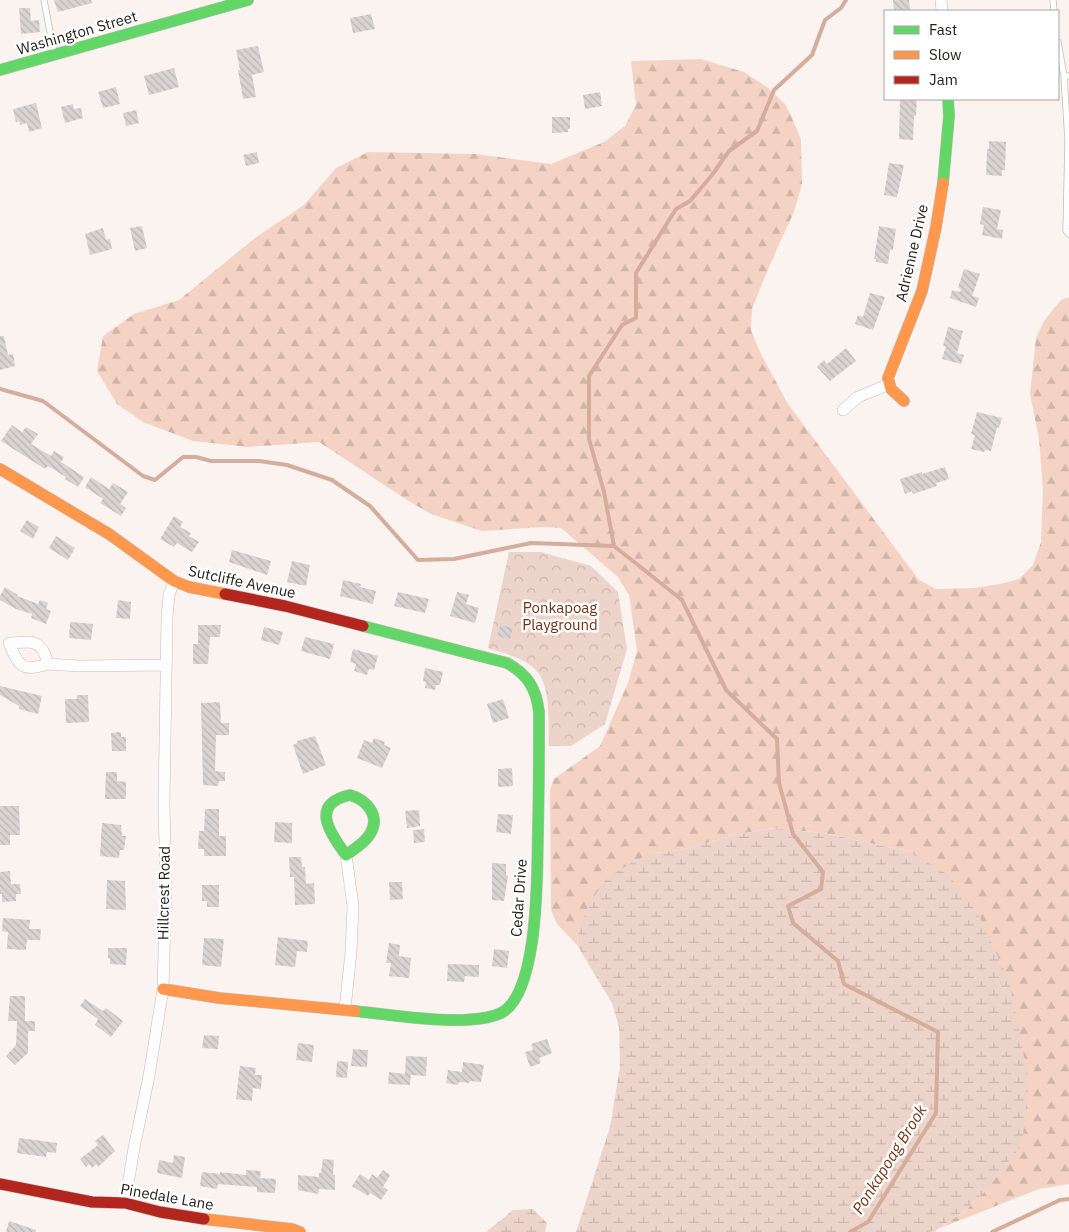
<svg xmlns="http://www.w3.org/2000/svg" width="1069" height="1232" viewBox="0 0 1069 1232" font-family="'IBM Plex Sans',sans-serif">
<style>
.forest{fill:url(#forest-firs)}
.wetland{fill:url(#wetland-marsh)}
.park{fill:url(#park-crowns)}
.lines{fill:none;stroke-linecap:round;stroke-linejoin:round}
.stream{stroke:#d4ad9d;stroke-width:4}
.building{fill:url(#building-back-hatch)}
.lane-casing{stroke:#c3bdbb;stroke-width:7}
.street-casing{stroke:#c3bdbb;stroke-width:12}
.fast-casing{stroke:#c3bdbb;stroke-width:12}
.slow-casing{stroke:#c3bdbb;stroke-width:12}
.jam-casing{stroke:#c3bdbb;stroke-width:12}
.lane{stroke:#fefdfd;stroke-width:5.5}
.street{stroke:#fefdfd;stroke-width:11}
.fast{stroke:#63d668;stroke-width:11}
.slow{stroke:#ff974d;stroke-width:11}
.jam{stroke:#b3261e;stroke-width:11}
.labels{text-anchor:middle;stroke-width:5;stroke-linejoin:round;paint-order:stroke}
.street-label{font-size:15px;fill:#24201e;stroke:#fff}
.park-label{font-size:15px;fill:#723013;stroke:#fff}
.water-label{font-size:16px;font-style:italic;fill:#773518;stroke:#fff}
</style>
<defs>
<pattern id="forest-firs" width="22" height="20" patternUnits="userSpaceOnUse" patternTransform="scale(1.25)"><rect width="22" height="20" fill="#f4d3c5"/><path d="M5 1l3.5 6h-7zM16 11l3.5 6h-7z" fill="#d1b5a9"/></pattern>
<pattern id="wetland-marsh" width="20" height="14" patternUnits="userSpaceOnUse" patternTransform="scale(1.25)"><rect width="20" height="14" fill="#edd4cb"/><path d="M1 5h8M5 5V1M11 12h8M15 12V8" fill="none" stroke="#cbb6ae"/></pattern>
<pattern id="park-crowns" width="20" height="18" patternUnits="userSpaceOnUse" patternTransform="scale(1.25)"><rect width="20" height="18" fill="#edd4cb"/><path d="M2 6a3 3 0 1 1 6 0M12 15a3 3 0 1 1 6 0" fill="none" stroke="#cbb6ae"/></pattern>
<pattern id="building-back-hatch" width="6" height="6" patternUnits="userSpaceOnUse" patternTransform="scale(1.25)"><rect width="6" height="6" fill="#d9d4d2"/><path d="M-1 5l2 2M0 0l6 6M5-1l2 2" fill="none" stroke="#bab6b4"/></pattern>
</defs>
<rect width="100%" height="100%" fill="#fbf3f0"/>
<path class="forest" d="M701 59 744 72 767 87 786 105 791 116 801 139 802 184 794 212 771 262 752 309 751 330 760 352 788 404 919 580 936 589 973 588 1000 584 1019 579 1033 565 1041 542 1043 489 1039 439 1030 394 1036 338 1044 321 1061 300 1069 297V1184L1039 1189 938 1229 935 1232H828L939 1229 967 1209 988 1188 911 852 823 833 773 828 734 835 686 849 655 853 579 926 577 945 557 924 551 910 550 790 554 779 600 746 628 683 637 651 629 595 618 577 561 528 543 527 482 531 431 514 407 500 319 442 248 447 193 441 143 422 117 404 97 371 103 336 134 314 179 300 255 238 304 205 336 168 368 152 475 154 551 164 604 142 625 126 636 105 631 61Z"/>
<path class="wetland" d="M773 828 823 833 911 852 950 876 979 915 1009 981 1029 1081 1022 1144 988 1188 967 1209 938 1229 929 1232H576L610 1127 620 1067 619 1027 612 1003 577 945 579 927 595 895 601 884 615 873 636 860 655 853 686 849 734 835Z
M533 1209 547 1223 545 1232H486L513 1210Z"/>
<path class="park" d="M509 552H541L591 566 618 592 627 649 605 724 571 746H549C548 724 552 684 534 668 521 657 503 653 488 648Z"/>
<g class="lines">
<path class="stream" d="M0 389 43 401 143 476 155 480 183 457H196L211 461H259L287 465 332 480 370 506 418 560 454 559 531 543 614 546 682 600 726 690 777 739 779 783 793 834 823 872 821 889 788 906 793 923 838 961 844 984 938 1032 936 1113 868 1222 850 1232
M614 546 604 492 589 439V376L622 325 636 318V273L676 209 690 201 712 175 729 151 757 131 774 90 812 55 825 20 841 8 846 0
M992 1232 1060 1200 1069 1199"/>
</g>
<path class="building" d="M54 0H91L92 3 58 12Z
M893 0H909L910 11H894Z
M19 8H30L31 21 39 20 40 32 21 34Z
M371 14 375 29 353 33 350 18Z
M258 46 264 72 252 75 256 97 243 99 238 70H240L236 50Z
M174 68 179 87 149 95 144 76Z
M116 87 120 104 103 108 98 92Z
M600 92 602 106 585 109 583 95Z
M900 99H917L916 116H914L913 140 899 139Z
M36 103 42 128 29 132 27 123 20 125 19 121 16 122 13 109Z
M73 104 74 109 81 108 83 118 65 123 61 107Z
M136 110 139 123 126 126 123 113Z
M552 117H570V129H568V132L552 133Z
M989 141 1006 142 1005 170H1002V176L986 175 987 149H989Z
M257 152 259 163 246 166 243 155Z
M889 163 904 165 897 197 884 195Z
M983 207 1001 210 997 229 1003 230 1002 239 982 235 984 225 980 224Z
M142 226 147 248 135 251 130 228Z
M879 226 896 229 893 250H890L888 264 876 262V259H874Z
M103 228 106 240 110 239 112 249 90 255 85 234Z
M964 269 980 274 972 296 979 298 976 307 950 298 952 290 960 292 961 289 958 288Z
M870 293 885 297 873 330 855 324 858 315 863 317Z
M948 327 963 331 957 353 964 355 961 364 942 359 946 346H943Z
M0 336H4L8 355 13 354 15 366 0 370Z
M846 348 856 361 830 381 817 367 824 360 827 364Z
M977 412 1002 418 999 428 997 427 991 451 985 450 984 452 971 449 975 435 971 434Z
M12 425 22 432 26 427 38 434 31 444 51 456 54 451 64 457 61 462 84 477 78 487 65 479 66 477 48 466 45 469 1 441Z
M945 467 949 479 936 483 937 486 913 494 912 491 905 494 900 479 922 472V474Z
M91 477 109 489 113 483 128 492 120 504 126 508 121 516 100 503 103 499 85 487Z
M174 516 183 522 180 527 191 533 189 536 199 542 192 552 177 543 174 547 160 539Z
M27 520 39 527 33 539 20 531Z
M56 536 75 548 68 560 49 548Z
M232 550 271 561 267 575 229 562Z
M292 561 310 565 306 586 287 582Z
M343 580 361 584 360 587 376 591 373 604 340 596Z
M5 587 18 595 17 596 38 604 40 600 48 603 46 609 51 611 46 624 31 618 32 614 16 609 0 600V596Z
M398 592 429 599 425 613 394 606Z
M457 592 469 595 466 604 479 608 475 623 450 616Z
M118 600 131 602 130 619 116 618Z
M70 622 93 624 91 640 69 638Z
M198 625H221L220 637H210L208 664H193V644H198Z
M500 625 513 628 510 639 497 636Z
M264 627 283 632 279 645 261 640Z
M305 637 334 644 330 659 301 651Z
M353 649 378 656 374 670 369 669 367 675 354 671 356 664 350 662Z
M425 668 443 672 440 685H436L435 690 425 688 426 682 423 681Z
M0 686 42 696 38 714 19 709V706L0 695Z
M77 695H88L89 722 66 723 65 699H77Z
M503 699 509 718 493 723 487 704Z
M220 702 221 723H229V735H216L215 771 225 772V781H219L218 786 203 785 201 703Z
M121 732V737H126V751H112L111 733Z
M315 736 326 765 303 774 293 745 297 743V741Z
M374 738 385 742 384 745 391 748 382 768 357 758 364 740 372 743Z
M512 768 513 786 498 787V769Z
M106 772H117V781L126 782V799H105Z
M0 806H19L20 835H10V845H0Z
M205 809H219V836H226V856H204V849H198L199 831H204Z
M419 810 420 826 407 828 405 811Z
M498 814 513 815 511 834 496 832Z
M275 822 292 823V843L274 842Z
M102 823 121 825 122 836H126L124 850H120L119 858 100 856Z
M424 829 425 842 414 843 413 830Z
M289 857H301L302 867H305L306 884 314 883 315 904 295 905 294 877H290Z
M492 863 506 864V875L508 876 504 901 492 900Z
M10 871 11 884H20L21 894H16V901L2 902V894H0V872Z
M107 880 125 881 126 910 106 909Z
M389 882H402L403 899 390 900Z
M202 885H219V907H207V901H202Z
M3 918 30 920 29 929H41L40 940H27L26 950 7 949 8 932 2 931Z
M278 937 308 941 307 952 297 951 295 967 275 965Z
M204 938 224 939 221 967 202 965Z
M389 943 400 945 399 956 411 958 409 978 389 976 391 963H386Z
M108 948H127L126 965 110 964V958H108Z
M494 949 509 951 507 968 492 966Z
M448 964 479 965V977L465 976 464 982 447 981Z
M10 996H25V1021H20H35V1031H28V1053L15 1065 6 1056 16 1045 17 1021H8Z
M85 999 103 1011 106 1008 123 1021 111 1037 95 1025 98 1019 80 1006Z
M204 1035 219 1036 218 1049 202 1048Z
M547 1039 552 1053 539 1058 541 1063 530 1067 525 1052 533 1050 531 1044Z
M298 1043 314 1045 312 1062 296 1060Z
M353 1049 368 1050 367 1067 351 1066Z
M406 1056 427 1057 426 1076 411 1075 410 1085 388 1084 389 1072 405 1074Z
M337 1061 348 1062 347 1078 336 1077Z
M463 1062 484 1065 481 1082 470 1081 469 1083 459 1082 458 1085 446 1083 448 1070 462 1072Z
M240 1066 256 1068 255 1075H262L261 1089 253 1088 252 1101 236 1099Z
M103 1135 115 1151 98 1167 96 1164 92 1168 89 1164 86 1167 80 1159 98 1145 95 1141Z
M19 1138 57 1143 56 1153 47 1152 46 1157 17 1153Z
M174 1155 185 1157 182 1178 157 1173 159 1160 173 1163Z
M323 1159 334 1160 333 1175H335V1190L319 1189 318 1194 298 1190V1175L319 1177V1173H321Z
M246 1170 261 1171 260 1178 276 1179 275 1193 257 1192V1187L218 1184 217 1189 200 1186 202 1172 220 1174V1172L246 1175Z
M383 1170 390 1175 383 1187 388 1190 381 1200 370 1193 368 1196 352 1186 360 1174 369 1180 372 1174 377 1178Z
M9 1221 36 1230V1232H6Z"/>
<g class="lines">
<g class="lane-casing">
<path id="lane" d="M44 0 54 53
M1053 0 1054 11
M1058 42 1064 76H1069
M1064 76 1068 140 1066 231 1069 234"/>
</g>
<g class="street-casing">
<path id="street" d="M941 0 942 11
M843 410 858 397 887 385
M30 642C42 644 45 653 48 664 22 672 19 667 9 643Z
M48 664 79 666 166 665
M345 1009 351 952 353 906 346 855
M125 1203 134 1148 149 1076 163 989 166 884 164 804 167 617 169 595 174 581"/>
</g>
<g class="fast-casing">
<path id="fast" d="M0 70 248 0
M943 183 949 116 948 99
M350 795C367 800 381 816 370 834 365 843 354 849 346 855 329 832 310 804 350 795Z
M355 1011C392 1015 469 1028 501 1013 540 993 537 868 538 829 539 790 539 751 539 712 536 688 528 675 507 663L363 626"/>
</g>
<g class="slow-casing">
<path id="slow" d="M904 401 891 389 888 378 922 291 936 227 943 183
M0 469 109 534 174 581 189 587 225 594
M163 989 219 998 355 1011
M204 1219 292 1229 300 1232"/>
</g>
<g class="jam-casing">
<path id="jam" d="M225 594 285 606 363 626
M0 1184 92 1202 125 1203 160 1212 204 1219"/>
</g>
<use href="#lane" class="lane"/>
<use href="#street" class="street"/>
<use href="#fast" class="fast"/>
<use href="#slow" class="slow"/>
<use href="#jam" class="jam"/>
</g>
<g class="labels">
<g class="street-label">
<text transform="translate(77 33) rotate(-16)" y="5">Washington Street</text>
<text transform="translate(912 253) rotate(-77)" y="5">Adrienne Drive</text>
<text transform="translate(242 582) rotate(12)" y="5">Sutcliffe Avenue</text>
<text transform="translate(164 893) rotate(-89)" y="5">Hillcrest Road</text>
<text transform="translate(519 898) rotate(-86)" y="5">Cedar Drive</text>
<text transform="translate(167 1197) rotate(10)" y="5">Pinedale Lane</text>
</g>
<g class="park-label">
<text x="560" y="613">Ponkapoag<tspan x="560" dy="17">Playground</tspan></text>
</g>
<g class="water-label">
<text transform="translate(889 1159) rotate(-58)" y="6">Ponkapoag Brook</text>
</g>
</g>
<rect x="884" y="10" width="175" height="90" fill="#ffffff" stroke="#a7a6a5"/>
<rect x="894" y="26" width="25" height="8" fill="#63d668" stroke="#a7a6a5"/>
<text x="929" y="35" font-size="15" fill="#24201e">Fast</text>
<rect x="894" y="51" width="25" height="8" fill="#ff974d" stroke="#a7a6a5"/>
<text x="929" y="60" font-size="15" fill="#24201e">Slow</text>
<rect x="894" y="76" width="25" height="8" fill="#b3261e" stroke="#a7a6a5"/>
<text x="929" y="85" font-size="15" fill="#24201e">Jam</text>
</svg>
